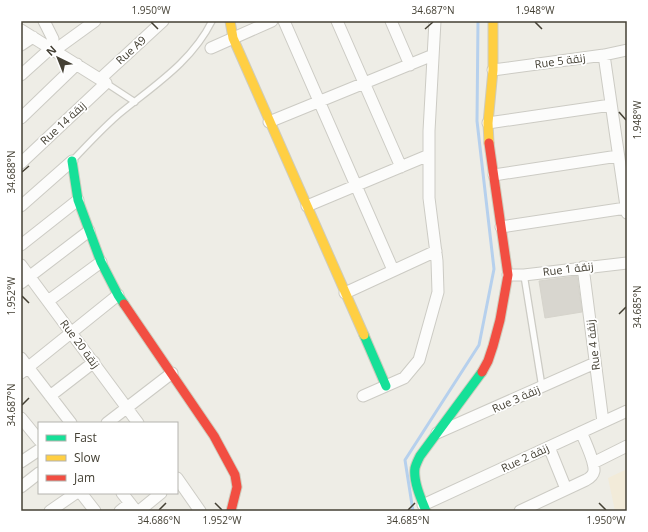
<svg xmlns="http://www.w3.org/2000/svg" width="648" height="532" viewBox="0 0 648 532" font-family="'Open Sans',Cairo,sans-serif">
<style>
.commercial{fill:#f2ebd9}
.lines{fill:none;stroke-linecap:round;stroke-linejoin:round}
.stream{stroke:#b6d0ed;stroke-width:3}
.building{fill:#d8d6cf;stroke:#d6d4cc}
.lane-casing{stroke:#cccbc4;stroke-width:8}
.street-casing{stroke:#cccbc4;stroke-width:13}
.fast-casing{stroke:#ceccbd;stroke-width:11}
.slow-casing{stroke:#ceccbd;stroke-width:11}
.jam-casing{stroke:#ceccbd;stroke-width:11}
.lane{stroke:#fcfcfb;stroke-width:5.5}
.street{stroke:#fcfcfb;stroke-width:11}
.fast{stroke:#16e098;stroke-width:9}
.slow{stroke:#ffcf43;stroke-width:9}
.jam{stroke:#f24e42;stroke-width:9}
.ticks{fill:none;stroke:#444034;stroke-width:1.5}
.labels{text-anchor:middle;stroke-width:3.5;stroke-linejoin:round;paint-order:stroke}
.street-label{font-size:11px;fill:#444034;stroke:#fff}
.neatline{fill:none;stroke:#444034;stroke-width:1.5}
.ticks-label{font-size:10px;text-anchor:middle;fill:#444034}
</style>
<rect width="100%" height="100%" fill="#eeede6"/>
<path class="commercial" d="M627 469V511H615L608 478Z"/>
<g class="lines">
<path class="stream" d="M413 511 405 460 479 345 494 269 477 121 478 21"/>
</g>
<path class="building" d="M577 276 582 312 545 318 539 281Z"/>
<g class="lines">
<g class="lane-casing">
<path id="lane" d="M106 83 135 102
M72 161C87 145 102 129 118 115 153 86 191 63 212 21
M524 275 542 387"/>
</g>
<g class="street-casing">
<path id="street" d="M284 21 393 270
M337 21 401 167
M391 21 410 65
M21 30 106 83 21 163
M21 45 33 37
M211 48 272 21
M55 50 95 21
M604 55 627 213
M493 70 604 55 627 50
M21 75 51 48 53 39 44 21
M100 79 163 21
M21 118 77 64
M269 122 433 55
M488 123 611 105
M494 175 618 156
M21 206 72 161
M307 206 429 155
M501 227 626 208
M21 245 78 200
M21 265 138 423
M583 267 603 422
M508 275H524L627 263
M21 283 89 231
M345 293 436 251
M48 301 101 262
M21 358 71 423
M21 373 118 295
M50 396 94 362
M363 396 404 378 419 360 438 292 437 261 429 198V131L435 21
M21 418 39 440
M107 423 172 373
M437 433 595 363
M549 447 566 489
M21 462 39 450
M593 463 627 446
M177 478 200 511
M21 487 39 473
M81 493 95 511
M122 493 136 511
M423 505 627 411
M50 511 76 493
M120 511 130 503
M139 511 161 493
M520 511 586 480C590 478 593 476 594 471 595 462 585 441 581 432"/>
</g>
<g class="fast-casing">
<path id="fast" d="M72 161 78 200 101 262 118 295 124 304
M364 335 386 386
M426 511C421 499 413 481 415 468 416 464 418 460 420 456L482 372"/>
</g>
<g class="slow-casing">
<path id="slow" d="M230 21 233 38 364 335
M489 143 488 123 493 70V21"/>
</g>
<g class="jam-casing">
<path id="jam" d="M124 304 214 436 235 475 237 487 231 511
M482 372 488 361 493 346 500 320 508 275 489 143"/>
</g>
<use href="#lane" class="lane"/>
<use href="#street" class="street"/>
<use href="#fast" class="fast"/>
<use href="#slow" class="slow"/>
<use href="#jam" class="jam"/>
</g>
<path class="ticks" d="M151 22 158 29M535 22 542 29M425 29 433 22M619 112 626 120M22 172 29 166M22 296 29 303M619 314 626 307M22 405 29 398M215 503 222 510M599 503 606 510M159 510 166 503M408 510 415 503"/>
<g class="labels">
<g class="street-label">
<text transform="translate(131 50) rotate(-42)" y="4">Rue A9</text>
<text transform="translate(560 61) rotate(-8)" y="4">Rue 5 زنقة</text>
<text transform="translate(63 123) rotate(-43)" y="4">Rue 14 زنقة</text>
<text transform="translate(568 269) rotate(-7)" y="4">Rue 1 زنقة</text>
<text transform="translate(80 344) rotate(53)" y="4">Rue 20 زنقة</text>
<text transform="translate(593 345) rotate(-97)" y="4">Rue 4 زنقة</text>
<text transform="translate(516 399) rotate(-24)" y="4">Rue 3 زنقة</text>
<text transform="translate(525 458) rotate(-25)" y="4">Rue 2 زنقة</text>
</g>
</g>
<rect width="648" height="532" fill="none" stroke="#ffffff" stroke-width="44"/>
<rect x="38" y="422" width="140" height="72" fill="#ffffff" stroke="#b4b3ae"/>
<rect x="46" y="435" width="20" height="6" fill="#16e098" stroke="#b4b3ae"/>
<text x="74" y="442" font-size="12" fill="#444034">Fast</text>
<rect x="46" y="455" width="20" height="6" fill="#ffcf43" stroke="#b4b3ae"/>
<text x="74" y="462" font-size="12" fill="#444034">Slow</text>
<rect x="46" y="475" width="20" height="6" fill="#f24e42" stroke="#b4b3ae"/>
<text x="74" y="482" font-size="12" fill="#444034">Jam</text>
<g transform="translate(58 58) rotate(317)" stroke="#ffffff" stroke-width="3" paint-order="stroke">
<path d="M0-3L7 15L0 10L-7 15Z" fill="#444034"/>
<text y="-6" font-size="11" font-weight="bold" text-anchor="middle" fill="#444034">N</text>
</g>
<rect x="22" y="22" width="604" height="488" class="neatline"/>
<g class="ticks-label">
<text x="151" y="14">1.950°W</text>
<text x="433" y="14">34.687°N</text>
<text x="535" y="14">1.948°W</text>
<text transform="translate(637 120) rotate(-90)" y="4">1.948°W</text>
<text transform="translate(11 172) rotate(-90)" y="4">34.688°N</text>
<text transform="translate(11 296) rotate(-90)" y="4">1.952°W</text>
<text transform="translate(637 307) rotate(-90)" y="4">34.685°N</text>
<text transform="translate(11 405) rotate(-90)" y="4">34.687°N</text>
<text x="159" y="524">34.686°N</text>
<text x="222" y="524">1.952°W</text>
<text x="408" y="524">34.685°N</text>
<text x="606" y="524">1.950°W</text>
</g>
</svg>
